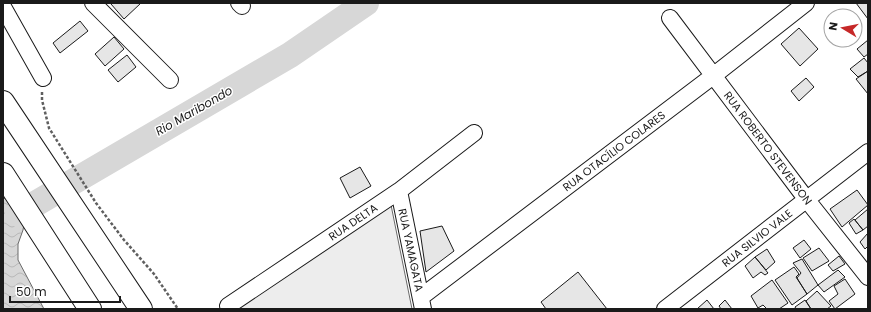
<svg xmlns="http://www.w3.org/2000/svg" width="871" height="312" viewBox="0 0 871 312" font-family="Poppins,sans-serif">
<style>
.grass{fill:#ededed;stroke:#6a6a6a}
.water{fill:url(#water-waves);stroke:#6a6a6a}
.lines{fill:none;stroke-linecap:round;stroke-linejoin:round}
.river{stroke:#d7d7d7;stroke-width:26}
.building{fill:#e6e6e6;stroke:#1a1a1a}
.minor-casing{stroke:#1a1a1a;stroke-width:18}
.highway-casing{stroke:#1a1a1a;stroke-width:24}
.path{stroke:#5f5f5f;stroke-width:2.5;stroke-dasharray:3 2;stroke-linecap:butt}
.minor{stroke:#fff;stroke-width:16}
.highway{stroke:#fff;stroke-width:22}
.labels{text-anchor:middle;stroke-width:3;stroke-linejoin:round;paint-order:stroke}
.street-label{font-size:11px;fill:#1a1a1a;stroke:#fff}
.water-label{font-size:12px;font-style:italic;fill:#1a1a1a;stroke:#fff}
</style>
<defs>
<pattern id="water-waves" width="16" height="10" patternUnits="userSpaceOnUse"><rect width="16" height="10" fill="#d7d7d7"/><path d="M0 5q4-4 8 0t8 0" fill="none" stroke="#b8b8b8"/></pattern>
</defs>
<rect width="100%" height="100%" fill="#fff"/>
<path class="grass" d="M391 205 412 309H231Z"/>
<path class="water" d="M3 198 7 199 24 224 23 230 18 244V260L44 309H3Z"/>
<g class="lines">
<path class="river" d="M18 214 290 55 366 3"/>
</g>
<path class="building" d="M141 3 124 19 111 4 112 3Z
M856 3H868V19Z
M80 21 88 31 60 53 53 43Z
M799 28 818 49 800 66 781 44Z
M114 37 124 49 105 66 95 54Z
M868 40V54L864 57 857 49Z
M127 55 136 67 118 82 108 70Z
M864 58 868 63V71L858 77 850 69Z
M868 71V94L856 79Z
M806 78 814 87 799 101 791 91Z
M360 167 371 186 350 198 340 178Z
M857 190 868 205 842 227 830 209Z
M868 209V226L863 230 855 220Z
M854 219 863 230 856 234 849 223Z
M442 226 454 251 426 272 420 231Z
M868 233V246L865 249 860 242Z
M804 240 811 249 800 258 793 248Z
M819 248 829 261 812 271 803 258Z
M767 249 775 262 766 270 755 257Z
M839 256 845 264 833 271 828 265Z
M755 257 768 273 765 275 761 272 753 278 745 266Z
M802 259 818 285 807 294 797 278 801 273 793 263Z
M794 267 799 274 796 277 807 294 792 305 775 280Z
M838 270 845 277 824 292 818 285Z
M578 272 607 309H546L541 302Z
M845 279 855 294 835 309 829 301 838 294 834 286Z
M772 280 788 303 779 309H767L763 305 758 308 751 296Z
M817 291 831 306 827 309H811L806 301Z
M707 300 714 309H697Z
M725 300 732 309H721L719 306Z
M805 300 811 309H796L795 307Z"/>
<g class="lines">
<g class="minor-casing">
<path id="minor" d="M93 3 170 80
M239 3 242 6
M3 7 43 78
M670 18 807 200 868 277
M399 191 423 309
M421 297 713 76 806 3
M228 306 399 191 474 133
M665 309 868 152"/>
</g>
<g class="highway-casing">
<path id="highway" d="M3 102 141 309
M3 174 90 309"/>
</g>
<path class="path" d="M42 92V100L49 128 96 203 124 240 154 274 178 309"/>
<use href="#minor" class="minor"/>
<use href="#highway" class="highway"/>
</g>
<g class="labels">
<g class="street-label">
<text transform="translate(768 148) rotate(53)" y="4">RUA ROBERTO STEVENSON</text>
<text transform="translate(614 151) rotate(-37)" y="4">RUA OTACÍLIO COLARES</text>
<text transform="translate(353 222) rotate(-34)" y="4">RUA DELTA</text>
<text transform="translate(757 238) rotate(-38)" y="4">RUA SILVIO VALE</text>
<text transform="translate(411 250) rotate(78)" y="4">RUA YAMAGATA</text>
</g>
<g class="water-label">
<text transform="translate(194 111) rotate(-30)" y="4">Rio Maribondo</text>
</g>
</g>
<rect width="871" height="312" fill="none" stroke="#1a1a1a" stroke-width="8"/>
<g transform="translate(843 28) rotate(280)"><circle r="19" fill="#ffffff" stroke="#a3a3a3"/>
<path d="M0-3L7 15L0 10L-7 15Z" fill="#c62828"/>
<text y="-6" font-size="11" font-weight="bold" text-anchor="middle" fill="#1a1a1a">N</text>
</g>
<path d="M10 296v6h110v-6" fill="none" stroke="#1a1a1a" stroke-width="2"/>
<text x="16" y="296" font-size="12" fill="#1a1a1a" stroke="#ffffff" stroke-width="3" paint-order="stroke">50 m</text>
</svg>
